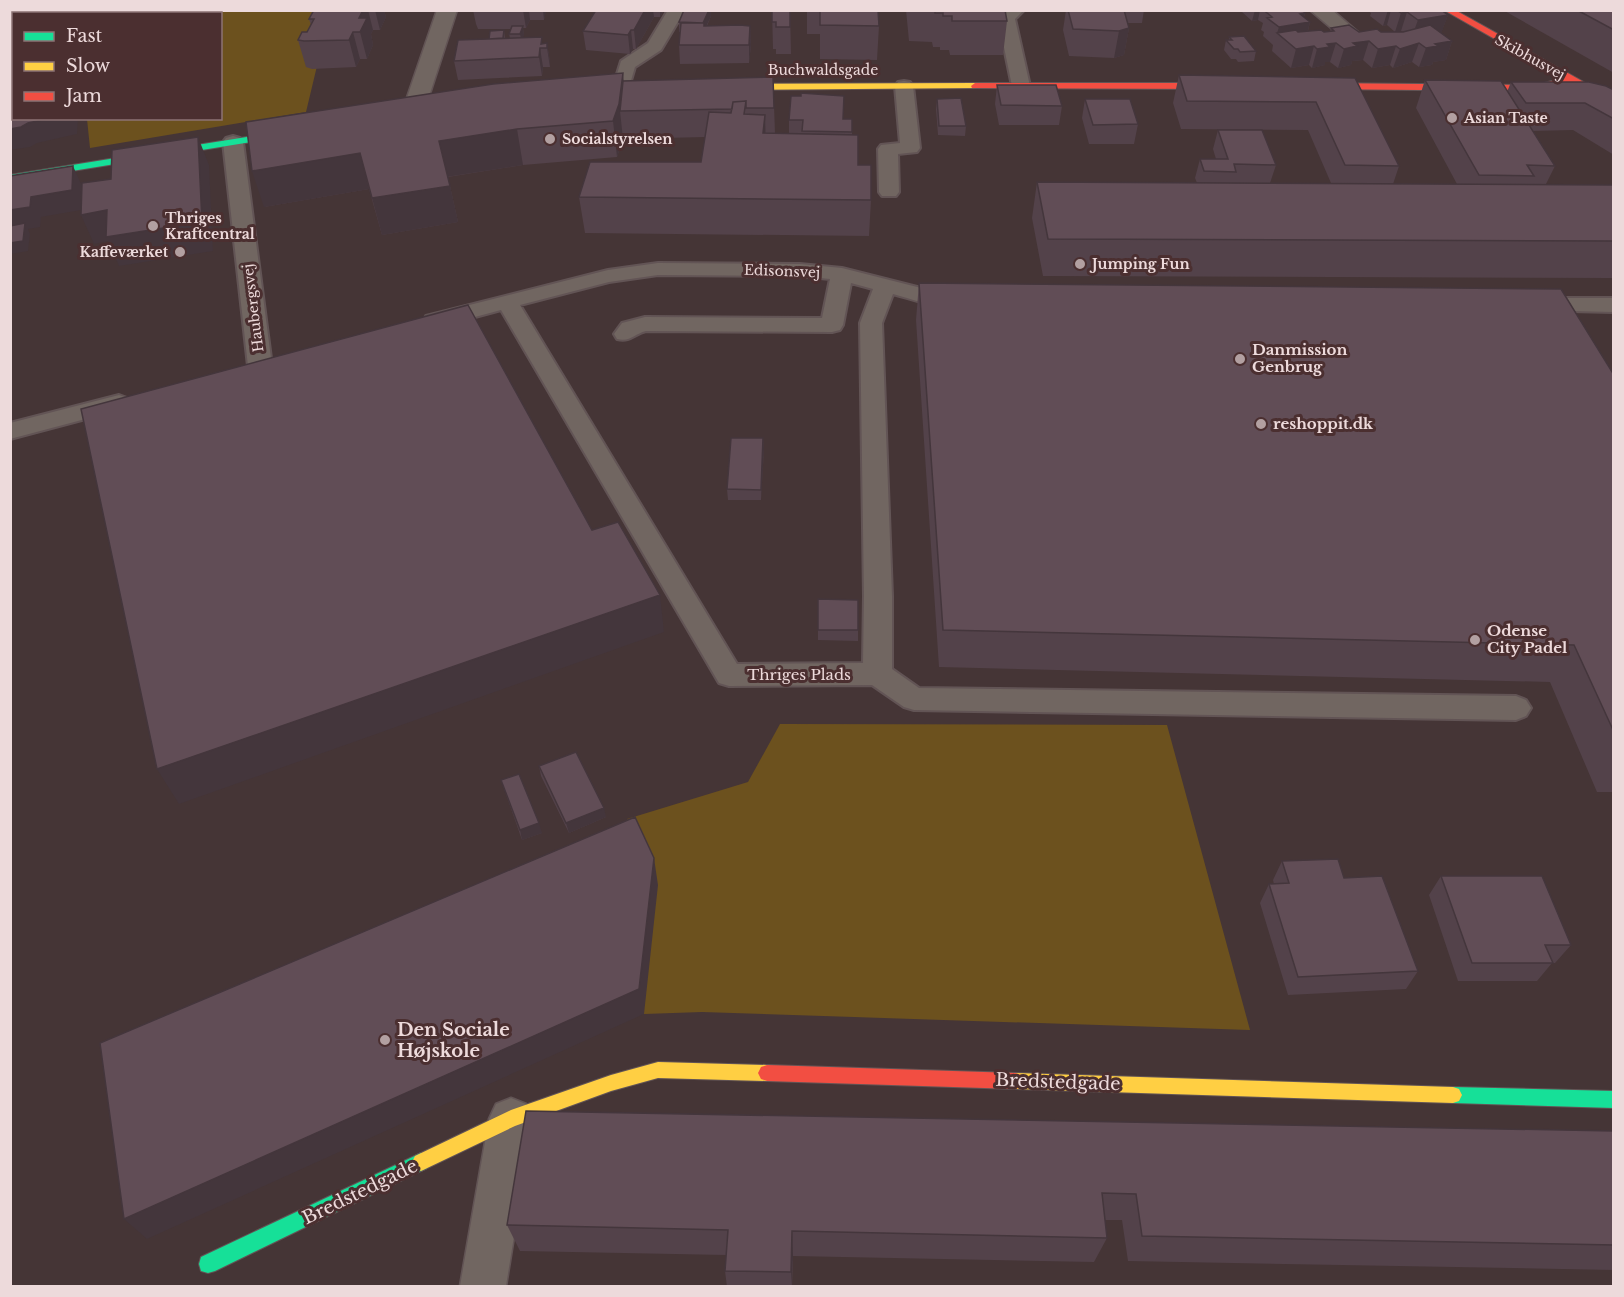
<svg xmlns="http://www.w3.org/2000/svg" width="1624" height="1297" viewBox="0 0 1624 1297" font-family="'Libre Baskerville',serif">
<style>
.green{fill:#6c511e}
.water{fill:#78548f}
.lines{fill:none;stroke-linecap:round;stroke-linejoin:round}
.lane-casing{stroke:#625455;stroke-width:4}
.street-casing{stroke:#625455;stroke-width:3}
.fast-casing{stroke:#625455;stroke-width:2}
.slow-casing{stroke:#625455;stroke-width:2}
.jam-casing{stroke:#625455;stroke-width:2}
.lane{fill:#716661;fill-rule:evenodd}
.street{fill:#716661;fill-rule:evenodd}
.fast{fill:#16e098;fill-rule:evenodd}
.slow{fill:#ffcf43;fill-rule:evenodd}
.jam{fill:#f24e42;fill-rule:evenodd}
.wall{fill:#53424a}
.shaded-wall{fill:#44363c}
.building{fill:#614d56;stroke:#44363c;stroke-width:1.5}
.poi-dot{fill:#b2a0a1;stroke:#4b2f30;stroke-width:2}
.labels{text-anchor:middle;stroke-width:6;stroke-linejoin:round;paint-order:stroke}
.far-street-label{font-size:14px;fill:#eddadb;stroke:#4b2f30}
.far-poi-label{font-size:14px;font-weight:bold;fill:#eddadb;stroke:#4b2f30;text-anchor:start}
.poi-label{font-size:15px;font-weight:bold;fill:#eddadb;stroke:#4b2f30;text-anchor:start}
.street-label{font-size:15px;fill:#eddadb;stroke:#4b2f30}
.near-poi-label{font-size:18px;font-weight:bold;fill:#eddadb;stroke:#4b2f30;text-anchor:start}
.near-street-label{font-size:18px;fill:#eddadb;stroke:#4b2f30}
</style>
<rect width="100%" height="100%" fill="#453536"/>
<path class="green" d="M12 10 344 11 317 66 306 112 90 148 87 119 220 118V14H14L13 83 10 82Z
M780 724 1167 725 1250 1030 702 1012 644 1014 640 844 627 819 748 782Z"/>
<path class="water" d="M26 11 187 10 188 13H23Z"/>
<g class="lines">
<g class="lane-casing">
<path id="lane" d="M668 10H685L661 50 635 67 627 94H615L612 90 621 61 648 43Z
M1005 10H1024L1015 19 1030 86 1027 90H1015L1012 86 998 18Z
M904 81 910 82 913 86 920 148 917 152 898 154 899 192 896 196H882L879 192 878 149 881 145 900 143 895 86 898 82Z
M233 136 240 138 243 142 272 366 268 371 260 373 252 371 248 366 223 142 226 138Z
M658 263 800 264 842 268 937 292 965 295 968 300 965 305C941 311 916 300 893 294L882 323 892 596V669L919 688 1516 696 1526 700 1531 708 1526 716 1516 720 914 710 904 707 872 685 729 686 719 683 501 310 434 328 426 326 423 321 426 316 608 270ZM658 275 800 276 830 279 822 318 645 317 622 323 614 334 617 339C631 342 634 334 646 331L832 332 840 330 843 325 851 283 873 289 860 323 864 596 863 663 737 664 520 305 609 282Z
M1534 298H1614V312L1526 310 1523 305 1526 300Z
M119 395 127 398 131 403 127 408 10 439V423Z"/>
</g>
<g class="street-casing">
<path id="street" d="M437 10H457L423 115 420 120 412 121 404 120 401 115Z
M1310 10H1332L1366 39 1363 43H1349Z
M511 1098 526 1104 533 1119 506 1286H460L489 1119 496 1104Z"/>
</g>
<g class="fast-casing">
<path id="fast" d="M291 130 295 133 294 135 10 181V175Z
M1453 1087 1614 1091V1108L1453 1103 1447 1101 1444 1095 1447 1089Z
M421 1153 427 1156 430 1162 427 1168 215 1271 208 1273 201 1271 199 1264 201 1257Z"/>
</g>
<g class="slow-casing">
<path id="slow" d="M975 83 979 86 978 88 727 90 723 87 727 84Z
M658 1062 767 1065 773 1067 776 1073 773 1079 767 1081 658 1078 611 1091 515 1126 421 1171 415 1168 412 1162 415 1156 511 1110 611 1075Z
M1015 1073 1453 1087 1459 1089 1462 1095 1459 1101 1453 1103 1015 1089 1009 1087 1006 1081 1009 1075Z"/>
</g>
<g class="jam-casing">
<path id="jam" d="M1444 10H1455L1614 99V105L1570 82 1537 91 1315 89 1311 86 1315 83 1537 85 1563 78Z
M975 83H1221L1225 86 1221 89 972 88 971 86Z
M767 1065 1015 1073 1021 1075 1024 1081 1021 1087 1015 1089 767 1081 761 1079 758 1073 761 1067Z"/>
</g>
<use href="#lane" class="lane"/>
<use href="#street" class="street"/>
<use href="#fast" class="fast"/>
<use href="#slow" class="slow"/>
<use href="#jam" class="jam"/>
</g>
<path class="wall" d="M314 10H384L386 17 380 30H373L371 34 373 45 367 59H360L356 67 312 69 306 67 298 40 307 32 311 25 309 19Z
M473 10H546L544 20H530L526 28H523L524 35 523 37 543 44 547 43 550 62V67H543L542 76 458 80 454 61 504 30 505 38H510L509 34 511 29H478L476 24Z
M596 10H664L660 17H654L636 49H633L630 54 586 50 583 31Z
M772 10H790L791 54H776V49H773Z
M807 10H878L879 26 877 60 820 59V34H807Z
M906 10H1005L1007 21 1003 55H950L949 50H940V47H933L932 42 909 41Z
M1066 10H1144L1142 23H1127L1129 28 1124 55 1114 58 1069 56 1063 30Z
M1242 10H1302L1305 13 1304 17 1310 22 1308 31 1324 32 1330 31 1331 28 1359 32H1403L1401 31 1395 32 1387 25 1383 26 1370 16 1371 13 1367 10H1441L1448 15 1441 33 1452 41 1446 60 1433 62 1432 65 1419 67 1412 62 1393 68 1390 65 1372 68 1363 60 1352 61 1351 65 1338 68 1330 62H1325V65L1312 68 1309 65 1291 68 1272 51 1273 45 1263 36 1264 32 1261 30 1263 23 1258 20 1252 21 1242 12Z
M1503 10H1614V73Z
M711 16 707 26H750L751 45 749 63 680 64 679 45 680 32H679V22Z
M1229 37 1256 51 1254 61 1238 62 1236 59H1231L1224 50 1226 40H1229Z
M623 73V81L773 77 775 133 789 134V120L852 119V134L858 165 871 200 869 236 585 233 579 197 701 162 705 137 623 139 617 157 523 165 448 177 458 222 382 235 369 189 264 207Z
M1179 75 1355 78 1399 166 1393 184H1457L1416 108 1425 80 1507 92 1511 82 1614 90V155L1573 130 1532 131 1555 166 1546 184 1614 185V278L1043 276 1032 218 1037 182 1197 183 1195 178 1200 159H1216L1213 149 1218 130 1276 165 1270 183H1331L1308 130 1181 129 1173 103Z
M997 85 1062 106 1059 125H999L995 104Z
M937 99 966 126 965 136 938 135 936 109Z
M1085 99 1138 124 1134 144H1089L1082 118Z
M919 283 1614 375V792H1597L1550 682 939 667 916 320Z
M763 438 764 449 761 500H728L727 489Z
M818 599 858 630V641L818 640Z
M539 766 606 817 569 833 541 776Z
M501 780 542 833 522 840Z
M1282 861 1344 878 1418 971 1406 989 1288 995 1260 903 1269 884H1274L1273 880Z
M1441 876 1571 945 1555 963H1552L1537 981H1458L1429 895Z
M1614 1131V1270L1128 1261 1122 1220H1105L1107 1238 1094 1262 793 1256 792 1287H727L725 1271 726 1255 520 1251 507 1225Z"/>
<path class="shaded-wall" d="M363 10H368L373 30 371 34 373 45 367 59 360 32 359 18Z
M375 10H384L386 17 380 30Z
M523 10H529L530 20 526 28Z
M543 10H546V12L544 20Z
M645 10H653L654 17 636 49 634 30Z
M660 10H664L660 17Z
M709 10H711V16L704 31 702 24Z
M1255 10H1260L1258 20 1252 21Z
M1298 10 1305 13 1302 23 1310 22 1305 41 1277 33 1279 27Z
M1388 10H1391L1387 25 1383 26Z
M1407 12 1401 31 1395 32 1401 13Z
M1448 15 1441 34 1411 39 1418 20Z
M523 26 524 35 522 43 520 34Z
M750 26 751 45 749 63V45Z
M1129 28 1124 55 1114 58 1119 31Z
M631 30 633 49 630 54 628 35Z
M353 32 360 59 356 67 349 40Z
M1369 41 1363 60 1352 61 1351 65 1338 68 1344 49 1353 43Z
M1452 41 1446 60 1433 62 1432 65 1419 67 1426 48 1435 44Z
M547 43 550 62V67L547 48Z
M1336 43 1330 62H1325V65L1312 68 1317 49 1327 44Z
M1419 43 1412 62 1393 68 1400 49Z
M1314 46 1309 65 1291 68 1296 49Z
M1396 46 1390 65 1372 68 1378 49Z
M540 48 543 67 542 76 539 57Z
M623 73 626 108 620 111 623 139 617 157 613 121Z
M10 81 13 86 14 102V117L10 118Z
M765 115 766 150 763 133Z
M51 118H78L77 134 37 143 30 147 10 150V129L28 123Z
M517 129 523 165 446 177 439 141Z
M198 137 209 165 213 251 119 266 108 241 94 244 81 215Z
M360 153 369 189 264 207 252 171Z
M73 166 82 186 81 210 41 217 40 227 28 229 30 234 28 251 10 254V210Z
M450 186 458 222 382 235 372 198Z
M763 438 764 449 761 500V490Z
M660 595 664 632 179 804 157 769Z
M604 808 606 817 569 833 566 823Z
M539 823 542 833 522 840 520 830Z
M654 858 658 885 644 1014 147 1239 124 1219Z
M792 1231 793 1256 791 1287V1272Z"/>
<path class="building" d="M314 10H363L359 18H367L360 32H353L349 40 304 41 298 40 302 32H307L314 19H309Z
M596 10H645L634 30H631L628 35 583 31Z
M684 10H709L703 23 679 22Z
M772 10H790V27H776V22H772Z
M820 10H878L879 26 820 25Z
M935 10H1005L1007 21H952V16H943V13H935Z
M1068 10H1124L1129 28 1119 31 1073 29Z
M1273 10H1302L1305 13 1300 14 1310 22 1279 27 1267 18 1272 17 1266 12Z
M1397 10H1441L1448 15 1418 20 1407 12 1401 13Z
M1577 10H1614V30Z
M681 23H704V26L740 25 750 26 749 45H679Z
M1349 25 1359 32 1377 29 1381 32H1403L1430 25 1452 41 1435 44 1438 46 1426 48 1419 43 1400 49 1396 46 1378 49 1369 41 1353 43 1357 46 1344 49 1336 43 1327 44 1330 47 1317 49 1314 46 1296 49 1277 33 1296 30 1298 32 1321 30 1324 32 1334 31 1331 28Z
M512 26H523L520 34H509Z
M504 30 503 38 489 39 490 31Z
M1244 36 1256 51 1240 52 1238 49H1234L1226 40H1232L1229 37Z
M542 37 541 44 547 43V48H540L539 57 454 61 458 40Z
M623 73 619 104 613 121 517 129 439 141 450 186 372 198 360 153 252 171 246 122 493 84Z
M1179 75 1355 78 1399 166 1345 165 1316 102 1187 101Z
M773 77 774 108H746V101L733 102 732 109 620 111 623 81Z
M1425 80 1501 81 1555 166 1527 165 1534 176 1479 175Z
M1511 82H1589L1606 86 1614 90V119L1585 103H1526Z
M997 85H1056L1062 106 1001 105Z
M801 93 844 96 843 119H852V132L802 131 803 120H789L791 96H801Z
M961 98 966 126H939L937 99Z
M1085 99H1130L1138 124 1093 125Z
M746 101 744 114 765 115 763 133 858 135V165H871V200L579 197 590 162H701L709 112 731 113 733 102Z
M14 104V118H51L28 123 21 127 10 129V105Z
M1218 130H1262L1276 165 1234 164 1236 172 1204 171 1200 159H1228Z
M198 137 202 222 106 237 107 210 81 215 82 183 111 179 112 150Z
M73 166 72 190 31 197 30 207 10 210V176Z
M1037 182 1614 185V241L1048 239Z
M25 223 23 241 10 243V226Z
M919 283 1561 289 1614 375V732L1574 645 943 630Z
M468 305 592 530 618 522 660 595 157 769 81 409Z
M731 438H763L761 490 727 489Z
M818 599 858 600V630H818Z
M576 752 604 808 566 823 539 766Z
M519 774 539 823 520 830 501 780Z
M635 817 654 858 639 989 124 1219 100 1043Z
M1338 859 1344 878 1382 876 1418 971 1298 977 1269 884 1289 883 1282 861Z
M1441 876H1542L1571 945H1545L1553 963H1472Z
M526 1111 1614 1131V1245L1142 1236 1136 1194 1102 1193 1107 1238 792 1231 791 1272 725 1271 728 1230 507 1225Z"/>
<g class="poi-dot">
<circle cx="1452" cy="118" r="6"/>
<circle cx="550" cy="139" r="6"/>
<circle cx="153" cy="226" r="6"/>
<circle cx="180" cy="252" r="6"/>
<circle cx="1080" cy="264" r="6"/>
<circle cx="1240" cy="359" r="6"/>
<circle cx="1261" cy="424" r="6"/>
<circle cx="1475" cy="640" r="6"/>
<circle cx="385" cy="1040" r="6"/>
</g>
<g class="labels">
<g class="far-street-label">
<text transform="translate(1530 57) rotate(29)" y="5">Skibhusvej</text>
<text x="823" y="75">Buchwaldsgade</text>
<text transform="translate(782 271) rotate(2)" y="5">Edisonsvej</text>
<text transform="translate(253 308) rotate(-97)" y="5">Haubergsvej</text>
</g>
<g class="far-poi-label">
<text x="1464" y="123">Asian Taste</text>
<text x="562" y="144">Socialstyrelsen</text>
<text x="165" y="223">Thriges<tspan x="165" dy="16">Kraftcentral</tspan></text>
<text x="168" y="257" text-anchor="end">Kaffeværket</text>
<text x="1092" y="269">Jumping Fun</text>
</g>
<g class="poi-label">
<text x="1252" y="355">Danmission<tspan x="1252" dy="17">Genbrug</tspan></text>
<text x="1273" y="429">reshoppit.dk</text>
<text x="1487" y="636">Odense<tspan x="1487" dy="17">City Padel</tspan></text>
</g>
<g class="street-label">
<text x="799" y="680">Thriges Plads</text>
</g>
<g class="near-poi-label">
<text x="397" y="1036">Den Sociale<tspan x="397" dy="21">Højskole</tspan></text>
</g>
<g class="near-street-label">
<text transform="translate(1058 1082) rotate(2)" y="6">Bredstedgade</text>
<text transform="translate(360 1192) rotate(-26)" y="6">Bredstedgade</text>
</g>
</g>
<rect width="1624" height="1297" fill="none" stroke="#eddadb" stroke-width="24"/>
<rect x="12" y="12" width="210" height="108" fill="#4b2f30" stroke="#8c7374" stroke-width="1.5"/>
<rect x="24" y="32" width="30" height="9" fill="#16e098" stroke="#8c7374" stroke-width="1.5"/>
<text x="66" y="42" font-size="18" fill="#eddadb">Fast</text>
<rect x="24" y="62" width="30" height="9" fill="#ffcf43" stroke="#8c7374" stroke-width="1.5"/>
<text x="66" y="72" font-size="18" fill="#eddadb">Slow</text>
<rect x="24" y="92" width="30" height="9" fill="#f24e42" stroke="#8c7374" stroke-width="1.5"/>
<text x="66" y="102" font-size="18" fill="#eddadb">Jam</text>
</svg>
